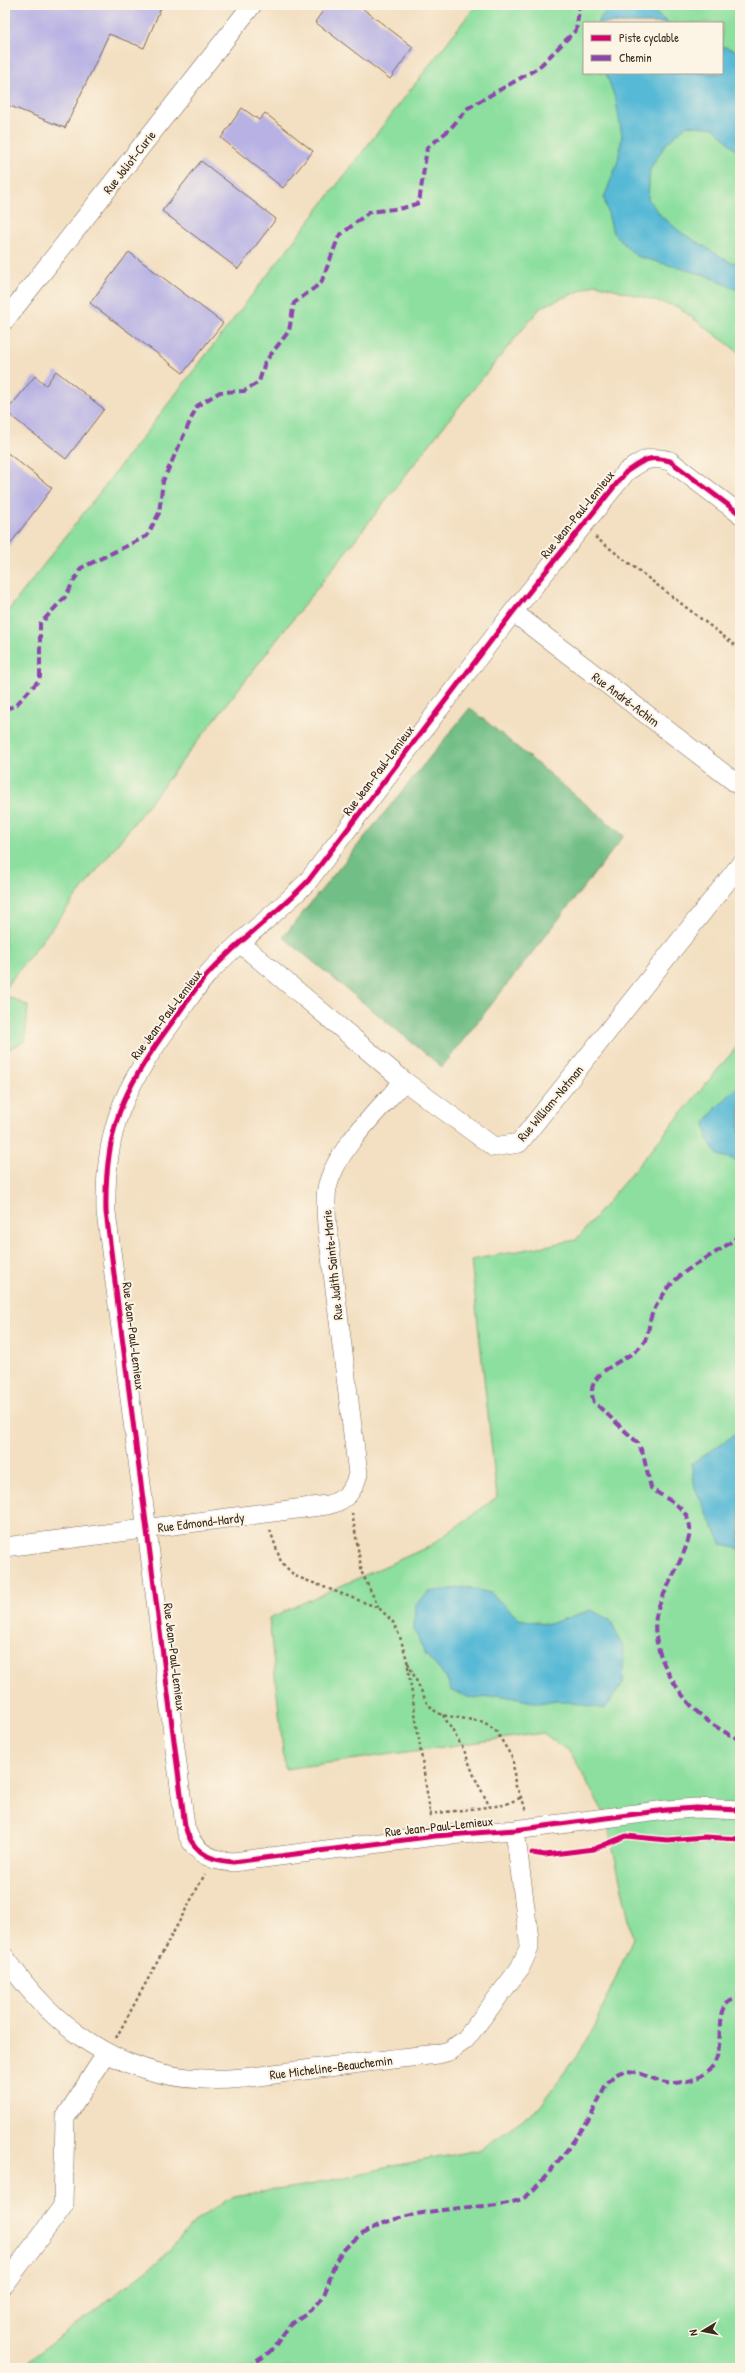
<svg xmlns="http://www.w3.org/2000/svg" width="745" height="2373" viewBox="0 0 745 2373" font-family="'Patrick Hand',sans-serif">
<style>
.green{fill:#8cdf9f;stroke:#64845e;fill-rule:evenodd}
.forest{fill:#71be86;stroke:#567452}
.water{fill:#57b9d6;stroke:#49727a}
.building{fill:#b8b2e4}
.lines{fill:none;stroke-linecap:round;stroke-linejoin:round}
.street-casing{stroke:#7b6957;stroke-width:20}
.path{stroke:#7b6957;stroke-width:2.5;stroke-dasharray:3 3;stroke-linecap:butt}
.street{stroke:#fff;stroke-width:19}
.quiet{stroke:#8e44ad;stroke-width:4;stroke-dasharray:8 4;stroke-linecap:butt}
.cycleway-casing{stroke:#fcf5e5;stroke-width:8}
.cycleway{stroke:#d6006c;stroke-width:5}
.labels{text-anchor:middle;stroke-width:4;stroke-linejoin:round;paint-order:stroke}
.street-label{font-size:13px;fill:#3b2a1e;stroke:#fcf5e5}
</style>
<rect width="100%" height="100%" fill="#fcf5e5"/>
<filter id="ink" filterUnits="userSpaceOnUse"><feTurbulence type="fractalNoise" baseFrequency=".025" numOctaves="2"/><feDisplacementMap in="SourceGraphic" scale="8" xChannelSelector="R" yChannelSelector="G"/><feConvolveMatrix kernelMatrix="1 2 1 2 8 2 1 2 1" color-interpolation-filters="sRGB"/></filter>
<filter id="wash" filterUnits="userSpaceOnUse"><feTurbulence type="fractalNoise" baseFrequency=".012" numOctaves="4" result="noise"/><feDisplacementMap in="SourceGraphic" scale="16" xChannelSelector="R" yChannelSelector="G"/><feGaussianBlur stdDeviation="0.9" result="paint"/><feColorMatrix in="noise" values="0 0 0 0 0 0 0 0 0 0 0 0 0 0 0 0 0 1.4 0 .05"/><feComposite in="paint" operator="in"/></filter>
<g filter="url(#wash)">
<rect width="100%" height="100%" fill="#f3dfc1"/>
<path class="green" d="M476 5H740V353L678 307 596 284 541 307 461 404 5 988V615ZM584 23H722V73H584Z
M5 995 28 1006 25 1041 5 1051Z
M740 1043V2368H29L31 2359 158 2262 196 2221 233 2196 310 2185 398 2165 479 2150 540 2107 590 2036 633 1938 606 1817 571 1753 543 1733 285 1769 269 1618 430 1546 497 1497 471 1260 576 1240Z"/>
<path class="forest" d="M470 708 624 836 442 1067 283 937Z"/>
<path class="water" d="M610 5H643L669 23H597Z
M722 46 740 52V155L715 128 687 125 666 144 650 169 648 199 662 217 682 233 730 262 740 263V291L705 275 636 256 613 233 604 198 618 161 622 136 616 101 606 73H722Z
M740 1085V1161L718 1155 708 1140 705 1123 717 1107Z
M740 1431V1549L722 1545 695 1488 691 1464Z
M466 1587 491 1593 519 1619 549 1624 591 1610 610 1620 624 1649 623 1683 605 1709 557 1700 538 1703 499 1695 474 1699 452 1691 446 1677 425 1654 414 1629 415 1606 429 1592Z"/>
<g id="blocks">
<path class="building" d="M5 5H162L144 48 109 34 65 128 5 104Z
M327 5H358L413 47 390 79 315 22Z
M242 108 259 120 265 113 313 151 283 188 221 138Z
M201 161 276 219 238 269 162 211Z
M129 252 223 323 183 373 90 303Z
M56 371 104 409 66 459 6 412 35 376 46 385Z
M5 451 52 488 5 551Z"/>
</g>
</g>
<g filter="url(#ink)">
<use href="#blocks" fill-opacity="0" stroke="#7b6957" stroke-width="1"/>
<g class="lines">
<g class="street-casing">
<path id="street" d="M5 320 252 5
M740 514 670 461C649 455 643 460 626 472L513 612 308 881C276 915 237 941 206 976 193 991 182 1009 170 1025 123 1089 104 1130 106 1212L185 1826C191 1850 208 1861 233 1862L435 1836 515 1830 666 1810 696 1808 740 1810
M513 612 740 786
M241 944 404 1081 494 1147 519 1143 740 865
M5 1547 327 1505C345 1501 353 1492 358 1474L327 1225C326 1213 325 1200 327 1188 336 1149 378 1111 404 1081
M5 1957C51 2026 119 2076 203 2079 232 2081 260 2076 288 2072 338 2066 388 2059 438 2054L449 2051 465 2040 520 1968 529 1948V1939L515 1830
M5 2284 63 2206 65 2118 106 2054"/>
</g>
<path class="path" d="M595 537 740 649
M352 1513 362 1573 379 1608
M270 1530 281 1562 295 1576 379 1608 393 1622 400 1637 407 1660 431 1819
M408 1663 427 1703 435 1711 442 1715 484 1722 496 1731 513 1759 515 1784 527 1811
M443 1715 464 1750 475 1778 490 1807
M429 1814 504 1805 520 1798
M116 2038 205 1874"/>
<use href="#street" class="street"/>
<path class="quiet" d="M5 709 15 706 40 679V624L65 597 81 568 147 536 159 513 163 481 197 406 220 392 244 391 259 382 265 362 289 331 294 303 321 283 339 236 369 212 403 208 419 203 427 148 449 130 468 108 538 68 576 30 580 5
M740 1234C719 1255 689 1263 670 1286 662 1296 655 1306 651 1317 648 1327 649 1338 641 1346 624 1364 582 1371 594 1402L638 1443 643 1454 651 1488C666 1500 687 1505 690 1527 692 1544 667 1585 660 1603 643 1642 675 1693 704 1718 715 1727 728 1734 740 1740
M247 2368C256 2361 267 2356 274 2347 280 2340 284 2331 291 2325 300 2316 312 2311 320 2301 328 2290 329 2278 334 2266 338 2254 348 2245 358 2237 389 2214 434 2211 471 2207 488 2206 506 2205 522 2199 536 2193 583 2130 592 2114 600 2100 603 2082 617 2074 632 2065 651 2080 667 2083 677 2084 688 2081 697 2078 740 2061 700 2003 740 1998"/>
<g class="cycleway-casing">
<path id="cycleway" d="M740 514 670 461C649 455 643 460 626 472L513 612 308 881C276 915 237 941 206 976 193 991 182 1009 170 1025 123 1089 104 1130 106 1212L185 1826C191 1850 208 1861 233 1862L435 1836 515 1830 666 1810 696 1808 740 1810
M532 1853 545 1855 594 1849 626 1836 667 1840 705 1837 740 1839"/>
</g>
<use href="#cycleway" class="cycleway"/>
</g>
</g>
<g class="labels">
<g class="street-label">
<text transform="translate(129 162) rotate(-52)" y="5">Rue Joliot-Curie</text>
<text transform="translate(577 514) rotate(-51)" y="5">Rue Jean-Paul-Lemieux</text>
<text transform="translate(626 699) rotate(37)" y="5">Rue André-Achim</text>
<text transform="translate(378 770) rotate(-53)" y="5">Rue Jean-Paul-Lemieux</text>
<text transform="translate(166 1014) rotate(-53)" y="5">Rue Jean-Paul-Lemieux</text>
<text transform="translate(550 1103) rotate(-50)" y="5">Rue William-Notman</text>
<text transform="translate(332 1265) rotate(-96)" y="5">Rue Judith Sainte-Marie</text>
<text transform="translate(134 1336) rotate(83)" y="5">Rue Jean-Paul-Lemieux</text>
<text transform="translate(201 1522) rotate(-7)" y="5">Rue Edmond-Hardy</text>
<text transform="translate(175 1657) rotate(83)" y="5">Rue Jean-Paul-Lemieux</text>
<text transform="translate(439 1826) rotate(-6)" y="5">Rue Jean-Paul-Lemieux</text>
<text transform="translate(331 2067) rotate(-7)" y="5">Rue Micheline-Beauchemin</text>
</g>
</g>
<rect width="745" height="2373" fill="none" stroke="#fcf5e5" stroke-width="20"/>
<rect x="583" y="22" width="140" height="52" fill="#fcf5e5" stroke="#afa495"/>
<rect x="591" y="35" width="20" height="6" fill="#d6006c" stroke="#afa495"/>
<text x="619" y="42" font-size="12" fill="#3b2a1e">Piste cyclable</text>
<rect x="591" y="55" width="20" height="6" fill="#8e44ad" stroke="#afa495"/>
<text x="619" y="62" font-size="12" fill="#3b2a1e">Chemin</text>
<g transform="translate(703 2331) rotate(260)" stroke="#fcf5e5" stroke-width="3" paint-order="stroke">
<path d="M0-3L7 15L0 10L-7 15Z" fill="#3b2a1e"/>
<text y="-6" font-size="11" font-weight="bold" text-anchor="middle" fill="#3b2a1e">N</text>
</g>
</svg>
